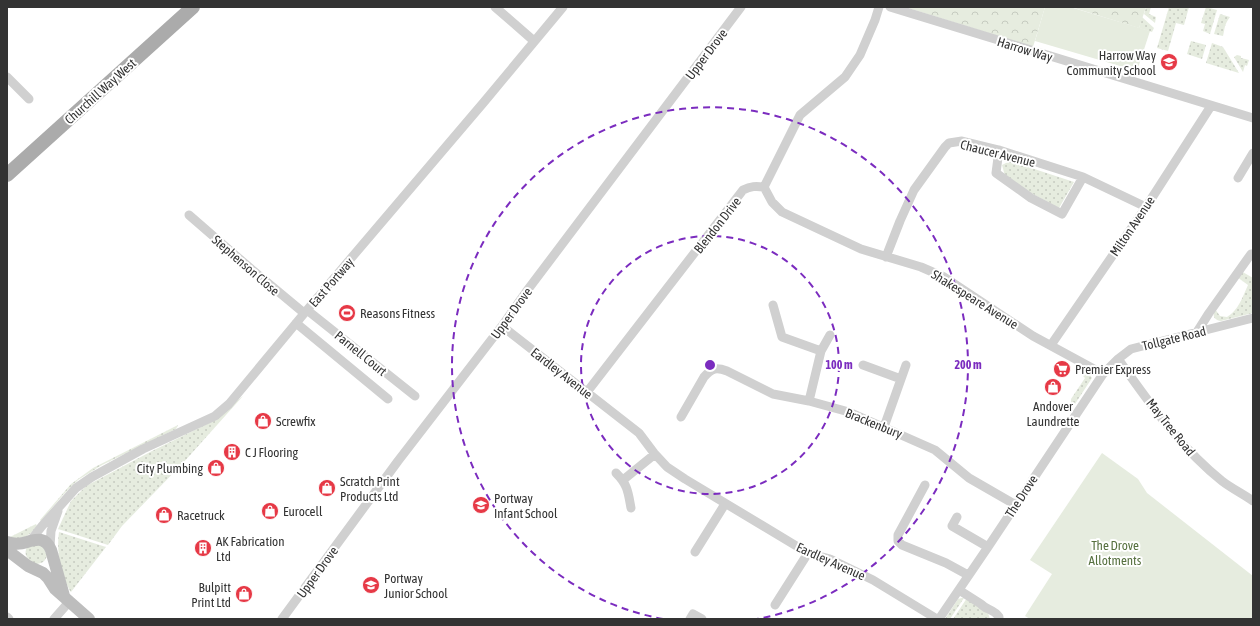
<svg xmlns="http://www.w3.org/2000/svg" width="1260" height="626" viewBox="0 0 1260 626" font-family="'Asap Condensed',sans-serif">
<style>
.grass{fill:url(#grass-dots)}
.forest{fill:url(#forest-crowns)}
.garden{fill:#e6ecdf}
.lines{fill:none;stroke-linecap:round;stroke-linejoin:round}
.street{stroke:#d0d0d0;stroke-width:9}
.secondary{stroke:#bdbdbd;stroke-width:12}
.primary{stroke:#ababab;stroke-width:14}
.ring{fill:none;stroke:#7b2cbf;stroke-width:2;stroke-dasharray:7 5}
.labels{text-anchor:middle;stroke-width:4;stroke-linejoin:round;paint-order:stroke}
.street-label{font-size:13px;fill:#333;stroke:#fff}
.poi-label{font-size:13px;fill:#333;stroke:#fff;text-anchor:start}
.park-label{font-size:13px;fill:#56703f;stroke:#fff}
.centre{fill:#7b2cbf;stroke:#fff;stroke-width:2}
.ring-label{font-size:12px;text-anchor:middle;font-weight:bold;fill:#7b2cbf;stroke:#fff;stroke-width:4;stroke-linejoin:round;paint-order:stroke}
</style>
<defs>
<pattern id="grass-dots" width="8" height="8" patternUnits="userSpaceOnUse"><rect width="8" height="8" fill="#e6ecdf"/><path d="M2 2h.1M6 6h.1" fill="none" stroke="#c6cbc0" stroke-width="1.8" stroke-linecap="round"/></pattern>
<pattern id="forest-crowns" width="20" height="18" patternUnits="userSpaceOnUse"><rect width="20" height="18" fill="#e6ecdf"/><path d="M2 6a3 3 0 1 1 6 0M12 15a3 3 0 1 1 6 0" fill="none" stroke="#c6cbc0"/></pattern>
</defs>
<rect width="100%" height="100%" fill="#fff"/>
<path class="grass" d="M1146 7H1151L1149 14 1156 17 1155 23 1144 14Z
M1169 7H1189L1184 25 1176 23 1168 51 1157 48Z
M1206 7 1217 10 1210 34 1203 31 1205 24 1201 23Z
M1220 14 1230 17C1224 25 1225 28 1223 36L1214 34Z
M1142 17 1154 28 1152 32 1139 28Z
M1191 41 1206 45 1202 59 1187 54Z
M1212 43 1223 47 1239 73 1206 63Z
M1237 55 1241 56V58L1249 60 1247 66 1245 65 1243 72 1234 57Z
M1010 161 1074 182 1059 208 1031 193 1005 176 1002 165Z
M1241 271 1253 278V313L1221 321C1214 320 1212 316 1215 309L1220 316 1227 317C1238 311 1243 296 1248 285L1237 277Z
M1083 371 1089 373 1092 378 1075 404 1072 405 1071 403V399L1085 378 1081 374Z
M243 396 183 463 122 526 108 545 58 529 71 501 86 486 152 451 211 422 239 399Z
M178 425 176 429 102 465 78 480 63 495 41 521 40 520 71 484 93 468Z
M36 524 37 526C26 539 25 538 8 538Z
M59 532 106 547 71 592 70 591C61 573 56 552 59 532Z
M42 543 47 556C45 562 41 564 35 564 28 559 23 556 27 547Z
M962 598H964L950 619H945L958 599Z
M967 598 988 613 990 619H953Z"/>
<path class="forest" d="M905 7H1045L1033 47Z
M1071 7H1146L1139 28Z"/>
<path class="garden" d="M1045 7H1070L1150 31 1137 71 1035 41Z
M1102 453 1138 479 1147 493 1253 576V619H1030L1025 616 1052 574 1030 560Z"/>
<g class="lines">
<path class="street" d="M495 7 534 41
M890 7 1253 118
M7 77 29 99
M999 150 996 173 1031 198 1062 214 1083 177
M1238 178 1253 153
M764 187 772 202 782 212 861 249 921 267 944 277 1033 336 1103 374
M189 215 250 268 304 313
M886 257 900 221 914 190 945 147 949 143 962 141 999 150 1083 177 1146 207
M773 305 782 337 821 351
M307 310 415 396
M296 323 388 399
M502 326 639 433 654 453 667 467 685 479 808 553 830 559 873 580 937 619
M1197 332 1209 313 1251 254H1253
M1051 345 1146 207 1211 106
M1118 359C1149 402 1180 448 1222 481 1231 488 1243 494 1253 501
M863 365 901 379
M587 392 743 190C751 186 756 186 764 187L800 115 845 77 860 55 875 20 879 7
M809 401 821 351 830 335
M681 417 704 377C712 368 716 367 727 371L773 394 809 401 849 412 935 450 969 478 1016 505
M884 427 906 365
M616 473C628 485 628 492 631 508
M623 480 655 454
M925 485 898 535V541L902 545 946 563 968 575
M957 517 952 526 988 547
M31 540 42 526 76 488 92 477 143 449 215 416 229 404 307 310 484 102 563 7
M50 547 51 531 58 511
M695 552 725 504
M959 590 981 604C986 610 994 609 999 617V619
M775 605 808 553
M7 617 9 619
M54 619 69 602
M282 619 398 461 502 326 526 292 741 7
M690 619 693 614 702 619
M939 619 988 547 1103 374 1118 359 1131 349 1253 318"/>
<path class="secondary" d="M7 542C13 544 21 544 27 542 37 539 46 537 51 550L64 596
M7 550 28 566 43 573 48 578 55 589 89 619"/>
<path class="primary" d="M7 175 193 7"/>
</g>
<g class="ring">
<circle cx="710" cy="365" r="129"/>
<path d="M663 619A258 258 0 1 1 757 619"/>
</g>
<defs>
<g id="school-disc" transform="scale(0.9)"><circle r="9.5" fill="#e63946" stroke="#fff"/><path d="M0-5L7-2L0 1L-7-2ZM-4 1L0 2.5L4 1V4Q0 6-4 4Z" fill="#fff"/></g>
<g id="stadium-disc" transform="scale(0.9)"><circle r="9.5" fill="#e63946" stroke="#fff"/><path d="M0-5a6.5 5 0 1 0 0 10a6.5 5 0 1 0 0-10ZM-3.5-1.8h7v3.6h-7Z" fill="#fff"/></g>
<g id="supermarket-disc" transform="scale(0.9)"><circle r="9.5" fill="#e63946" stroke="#fff"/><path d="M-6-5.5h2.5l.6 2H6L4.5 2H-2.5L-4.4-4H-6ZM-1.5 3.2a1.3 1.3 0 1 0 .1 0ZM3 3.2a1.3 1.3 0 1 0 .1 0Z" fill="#fff"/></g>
<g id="shop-disc" transform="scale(0.9)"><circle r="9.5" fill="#e63946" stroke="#fff"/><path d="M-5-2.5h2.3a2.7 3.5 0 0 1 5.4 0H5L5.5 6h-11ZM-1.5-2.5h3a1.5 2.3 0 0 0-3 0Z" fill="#fff"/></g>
<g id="building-disc" transform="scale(0.9)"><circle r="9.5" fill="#e63946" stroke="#fff"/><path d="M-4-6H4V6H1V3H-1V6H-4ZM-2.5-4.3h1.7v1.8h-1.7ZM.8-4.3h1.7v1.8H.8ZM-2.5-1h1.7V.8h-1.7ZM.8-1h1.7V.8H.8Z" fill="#fff"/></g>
</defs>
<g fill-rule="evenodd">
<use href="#school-disc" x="1169" y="62"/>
<use href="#stadium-disc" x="347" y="313"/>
<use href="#supermarket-disc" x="1062" y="369"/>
<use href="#shop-disc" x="1053" y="387"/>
<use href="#shop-disc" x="263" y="421"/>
<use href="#building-disc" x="232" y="452"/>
<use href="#shop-disc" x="216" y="468"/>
<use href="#shop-disc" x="327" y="488"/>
<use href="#school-disc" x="481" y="505"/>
<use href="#shop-disc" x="270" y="511"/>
<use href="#shop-disc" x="164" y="515"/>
<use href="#building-disc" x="203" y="548"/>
<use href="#school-disc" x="371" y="585"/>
<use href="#shop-disc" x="244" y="594"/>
</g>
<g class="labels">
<g class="street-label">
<text transform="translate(1025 49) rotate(17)" y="5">Harrow Way</text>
<text transform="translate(706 54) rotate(-53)" y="5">Upper Drove</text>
<text transform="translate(100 91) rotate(-42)" y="5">Churchill Way West</text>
<text transform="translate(998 153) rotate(14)" y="5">Chaucer Avenue</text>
<text transform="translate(717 225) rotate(-52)" y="5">Blendon Drive</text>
<text transform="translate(1132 226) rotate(-56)" y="5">Milton Avenue</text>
<text transform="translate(246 265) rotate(41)" y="5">Stephenson Close</text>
<text transform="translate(331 282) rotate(-49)" y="5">East Portway</text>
<text transform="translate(975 299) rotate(32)" y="5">Shakespeare Avenue</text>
<text transform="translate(511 313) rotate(-54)" y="5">Upper Drove</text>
<text transform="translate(1174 338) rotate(-14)" y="5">Tollgate Road</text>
<text transform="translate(361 353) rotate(39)" y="5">Parnell Court</text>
<text transform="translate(562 373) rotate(38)" y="5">Eardley Avenue</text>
<text transform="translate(874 423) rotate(22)" y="5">Brackenbury</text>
<text transform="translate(1171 427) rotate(51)" y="5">May Tree Road</text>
<text transform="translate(1021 496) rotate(-57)" y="5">The Drove</text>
<text transform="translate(831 561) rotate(24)" y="5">Eardley Avenue</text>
<text transform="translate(317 572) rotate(-54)" y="5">Upper Drove</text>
</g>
<g class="poi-label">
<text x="1156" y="60" text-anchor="end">Harrow Way<tspan x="1156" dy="15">Community School</tspan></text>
<text x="360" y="318">Reasons Fitness</text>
<text x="1075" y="374">Premier Express</text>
<text x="1053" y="411" text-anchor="middle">Andover<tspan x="1053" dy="15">Laundrette</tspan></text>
<text x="276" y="426">Screwfix</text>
<text x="245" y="457">C J Flooring</text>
<text x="203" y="473" text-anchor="end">City Plumbing</text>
<text x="340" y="486">Scratch Print<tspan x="340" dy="15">Products Ltd</tspan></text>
<text x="494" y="503">Portway<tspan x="494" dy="15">Infant School</tspan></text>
<text x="283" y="516">Eurocell</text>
<text x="177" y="520">Racetruck</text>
<text x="216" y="546">AK Fabrication<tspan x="216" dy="15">Ltd</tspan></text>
<text x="384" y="583">Portway<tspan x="384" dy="15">Junior School</tspan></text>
<text x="231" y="592" text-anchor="end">Bulpitt<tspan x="231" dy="15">Print Ltd</tspan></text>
</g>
<g class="park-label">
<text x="1115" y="550">The Drove<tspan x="1115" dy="15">Allotments</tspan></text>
</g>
</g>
<circle cx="710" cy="365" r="6" class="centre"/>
<g class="ring-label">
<text x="839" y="369">100 m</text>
<text x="968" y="369">200 m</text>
</g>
<rect width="1260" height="626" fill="none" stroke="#333333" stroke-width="16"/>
</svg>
